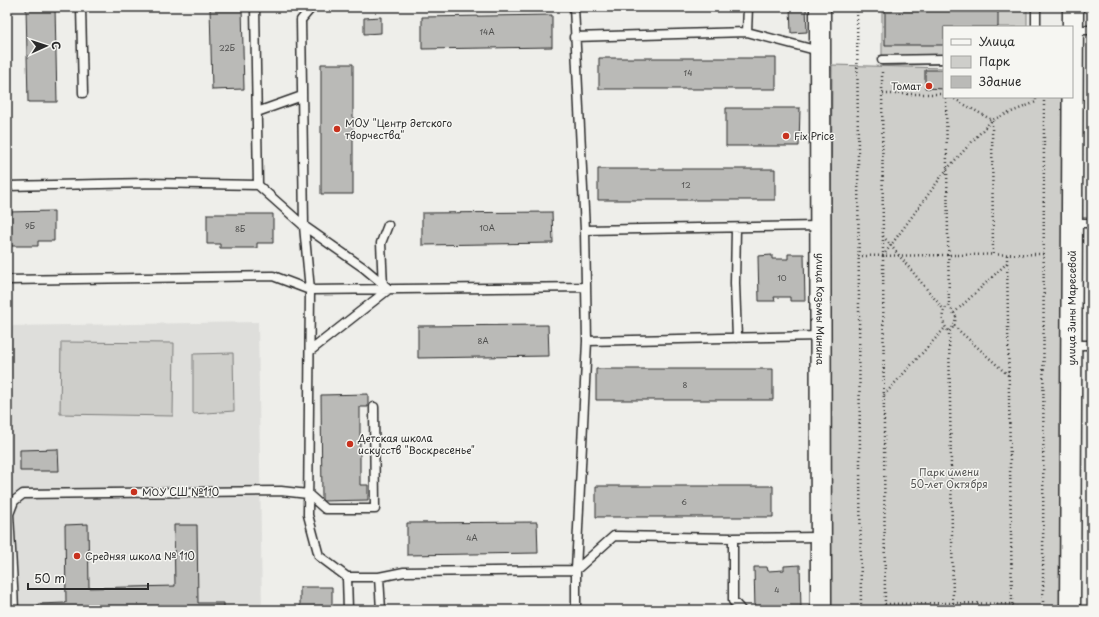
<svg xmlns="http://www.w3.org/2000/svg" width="1099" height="617" viewBox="0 0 1099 617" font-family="'Playpen Sans',sans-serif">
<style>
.built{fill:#dededb}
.green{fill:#cececa;stroke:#7c7c7a}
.building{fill:#babab7;stroke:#2b2b2b}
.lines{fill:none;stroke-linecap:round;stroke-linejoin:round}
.service-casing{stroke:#2b2b2b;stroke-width:11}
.tertiary-casing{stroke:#2b2b2b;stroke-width:23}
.path{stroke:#2b2b2b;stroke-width:2.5;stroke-dasharray:1 3;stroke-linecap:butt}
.service{stroke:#f6f6f2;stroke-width:8}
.tertiary{stroke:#f6f6f2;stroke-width:20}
.poi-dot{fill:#c8321e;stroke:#f6f6f2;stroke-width:1.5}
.labels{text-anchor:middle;stroke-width:3;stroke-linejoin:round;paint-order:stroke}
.number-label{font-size:8px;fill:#4f4f4e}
.poi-label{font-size:10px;fill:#2b2b2b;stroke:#f6f6f2;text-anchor:start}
.street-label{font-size:10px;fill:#2b2b2b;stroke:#f6f6f2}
.park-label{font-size:10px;fill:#545453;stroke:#f6f6f2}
</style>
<rect width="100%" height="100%" fill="#eeeeea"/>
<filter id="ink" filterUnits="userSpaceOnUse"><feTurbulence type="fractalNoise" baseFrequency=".025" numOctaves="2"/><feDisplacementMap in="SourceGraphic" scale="8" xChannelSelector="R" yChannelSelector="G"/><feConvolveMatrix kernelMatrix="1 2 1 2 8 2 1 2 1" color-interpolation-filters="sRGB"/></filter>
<g filter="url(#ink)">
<path class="built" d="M258 322 262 610H7V326Z"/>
<path class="green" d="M882 7H1027V27H944V64L882 66Z
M832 65 944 68V97H1069L1067 610H829Z
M61 342 174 343 173 416 60 414Z
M233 353 234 411 193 414V354Z"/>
<path class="building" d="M26 7H55L57 102H28Z
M210 7H242L244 89 212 90Z
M790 7H806L807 32 791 33Z
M885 7H998V27H944V45H885Z
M552 15V47L422 49V17Z
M381 17V33L364 34V18Z
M599 58H776V89H599Z
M321 64H353V194H321Z
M925 70H944V89L925 88Z
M726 108H800L799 146H726Z
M598 169H775V200H598Z
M54 211V241H38V246H7V212Z
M552 212 553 243 422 245V213Z
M207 214H273V243H257V248H220V244H207Z
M788 254H804L805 301H790V297H774L775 301H759L758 256 772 255V259H788Z
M548 325 549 356 418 358V326Z
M596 369H773V400H596Z
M368 394V407H360V485H368V500L322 501 321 395Z
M58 449 59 471H20V450Z
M596 486H773V517H596Z
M537 522 538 553 407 555V523Z
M88 524 89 588 175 586 174 525H197L198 603H224V610H38V604L66 603 65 525Z
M800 565 801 610H785V608L755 610 754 567H767L768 571 784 570V566Z
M300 587H332V610H300Z
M966 608V610H915Z"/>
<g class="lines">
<g class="service-casing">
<path id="service" d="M81 7 83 93
M255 7 258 185 304 226 310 290 308 515 319 556 347 577 348 610
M574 7 585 230 587 341 576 570V610
M1036 27V7
M1073 30H1092
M747 32 748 7
M574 37 747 32 819 51
M882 60 944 59
M257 112 302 96
M7 186 146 183 258 185
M1072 223H1092
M736 228 735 283 737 338
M585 230 820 226
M7 280 273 276 310 290 586 287
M383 287 381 243 388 225
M587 341 821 336
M1072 345H1092
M310 351 389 289 364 268 304 226 301 20 312 7
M733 538 820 537
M347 577H379L404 572 576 570 614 536 733 538V601L741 610
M379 577 381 610
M7 582 13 586 14 610
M13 586 9 514 14 501 23 494 281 491 308 494 325 509H375L374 407"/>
</g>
<g class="tertiary-casing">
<g id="tertiary">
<path id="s1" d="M820 7 821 610"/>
<path id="s2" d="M1070 610 1073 7"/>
</g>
</g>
<path class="path" d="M857 7 861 610
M882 72 885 610
M883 94H944
M951 97 992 120 993 255
M883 236 944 310
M1007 255 1012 604
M858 256 1044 254
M883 256 947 169 992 120 1036 102V97
M949 305C939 312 942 324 949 332
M954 313 1007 263
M954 326 1009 376
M884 395 945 328
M953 603 1012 604 1020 610
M885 604 953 603 949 332 954 326 956 317 949 305 946 97
M1043 610 1044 97"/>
<use href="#service" class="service"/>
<use href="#tertiary" class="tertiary"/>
</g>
</g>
<g class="poi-dot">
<circle cx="929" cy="86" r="4"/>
<circle cx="337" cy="129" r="4"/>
<circle cx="786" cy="136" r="4"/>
<circle cx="350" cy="444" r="4"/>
<circle cx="134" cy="492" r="4"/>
<circle cx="77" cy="556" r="4"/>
</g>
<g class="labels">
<g class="number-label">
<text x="487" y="35">14А</text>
<text x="227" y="51">22Б</text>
<text x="688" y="76">14</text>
<text x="686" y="188">12</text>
<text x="30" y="229">9Б</text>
<text x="487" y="231">10А</text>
<text x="240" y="232">8Б</text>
<text x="782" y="281">10</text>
<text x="483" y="344">8А</text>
<text x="685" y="388">8</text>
<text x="684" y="505">6</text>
<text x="472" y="541">4А</text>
<text x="777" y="593">4</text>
</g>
<g class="poi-label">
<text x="921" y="90" text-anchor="end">Томат</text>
<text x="345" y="127">МОУ "Центр детского<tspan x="345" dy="12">творчества"</tspan></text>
<text x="794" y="140">Fix Price</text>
<text x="358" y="442">Детская школа<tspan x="358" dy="12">искусств "Воскресенье"</tspan></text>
<text x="142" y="496">МОУ СШ №110</text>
<text x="85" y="560">Средняя школа № 110</text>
</g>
<g class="street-label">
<text dy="4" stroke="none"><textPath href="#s1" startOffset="302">улица Козьмы Минина</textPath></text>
<text dy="4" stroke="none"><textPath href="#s2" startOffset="302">улица Зины Маресевой</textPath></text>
</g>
<g class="park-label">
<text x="949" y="476">Парк имени<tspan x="949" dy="12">50-лет Октября</tspan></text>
</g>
</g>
<rect width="1099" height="617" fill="none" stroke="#f6f6f2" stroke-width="24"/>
<rect x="12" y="12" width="1075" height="593" fill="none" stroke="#2b2b2b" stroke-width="1.5" filter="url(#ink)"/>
<rect x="943" y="26" width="130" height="72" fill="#f6f6f2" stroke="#a5a5a2"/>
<rect x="951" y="39" width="20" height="6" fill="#f6f6f2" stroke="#a5a5a2"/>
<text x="979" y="46" font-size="12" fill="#2b2b2b">Улица</text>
<rect x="951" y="56" width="20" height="12" fill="#cececa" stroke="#a5a5a2"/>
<text x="979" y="66" font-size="12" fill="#2b2b2b">Парк</text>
<rect x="951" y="76" width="20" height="12" fill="#babab7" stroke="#a5a5a2"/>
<text x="979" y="86" font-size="12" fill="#2b2b2b">Здание</text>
<g transform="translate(46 46) rotate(87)" stroke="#f6f6f2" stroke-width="3" paint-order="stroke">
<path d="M0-3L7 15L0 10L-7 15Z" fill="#2b2b2b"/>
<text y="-6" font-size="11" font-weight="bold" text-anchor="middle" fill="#2b2b2b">С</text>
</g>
<path d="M28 583v6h120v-6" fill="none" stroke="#2b2b2b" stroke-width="2"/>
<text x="34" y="583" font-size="12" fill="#2b2b2b" stroke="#f6f6f2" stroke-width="3" paint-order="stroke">50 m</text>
</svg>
